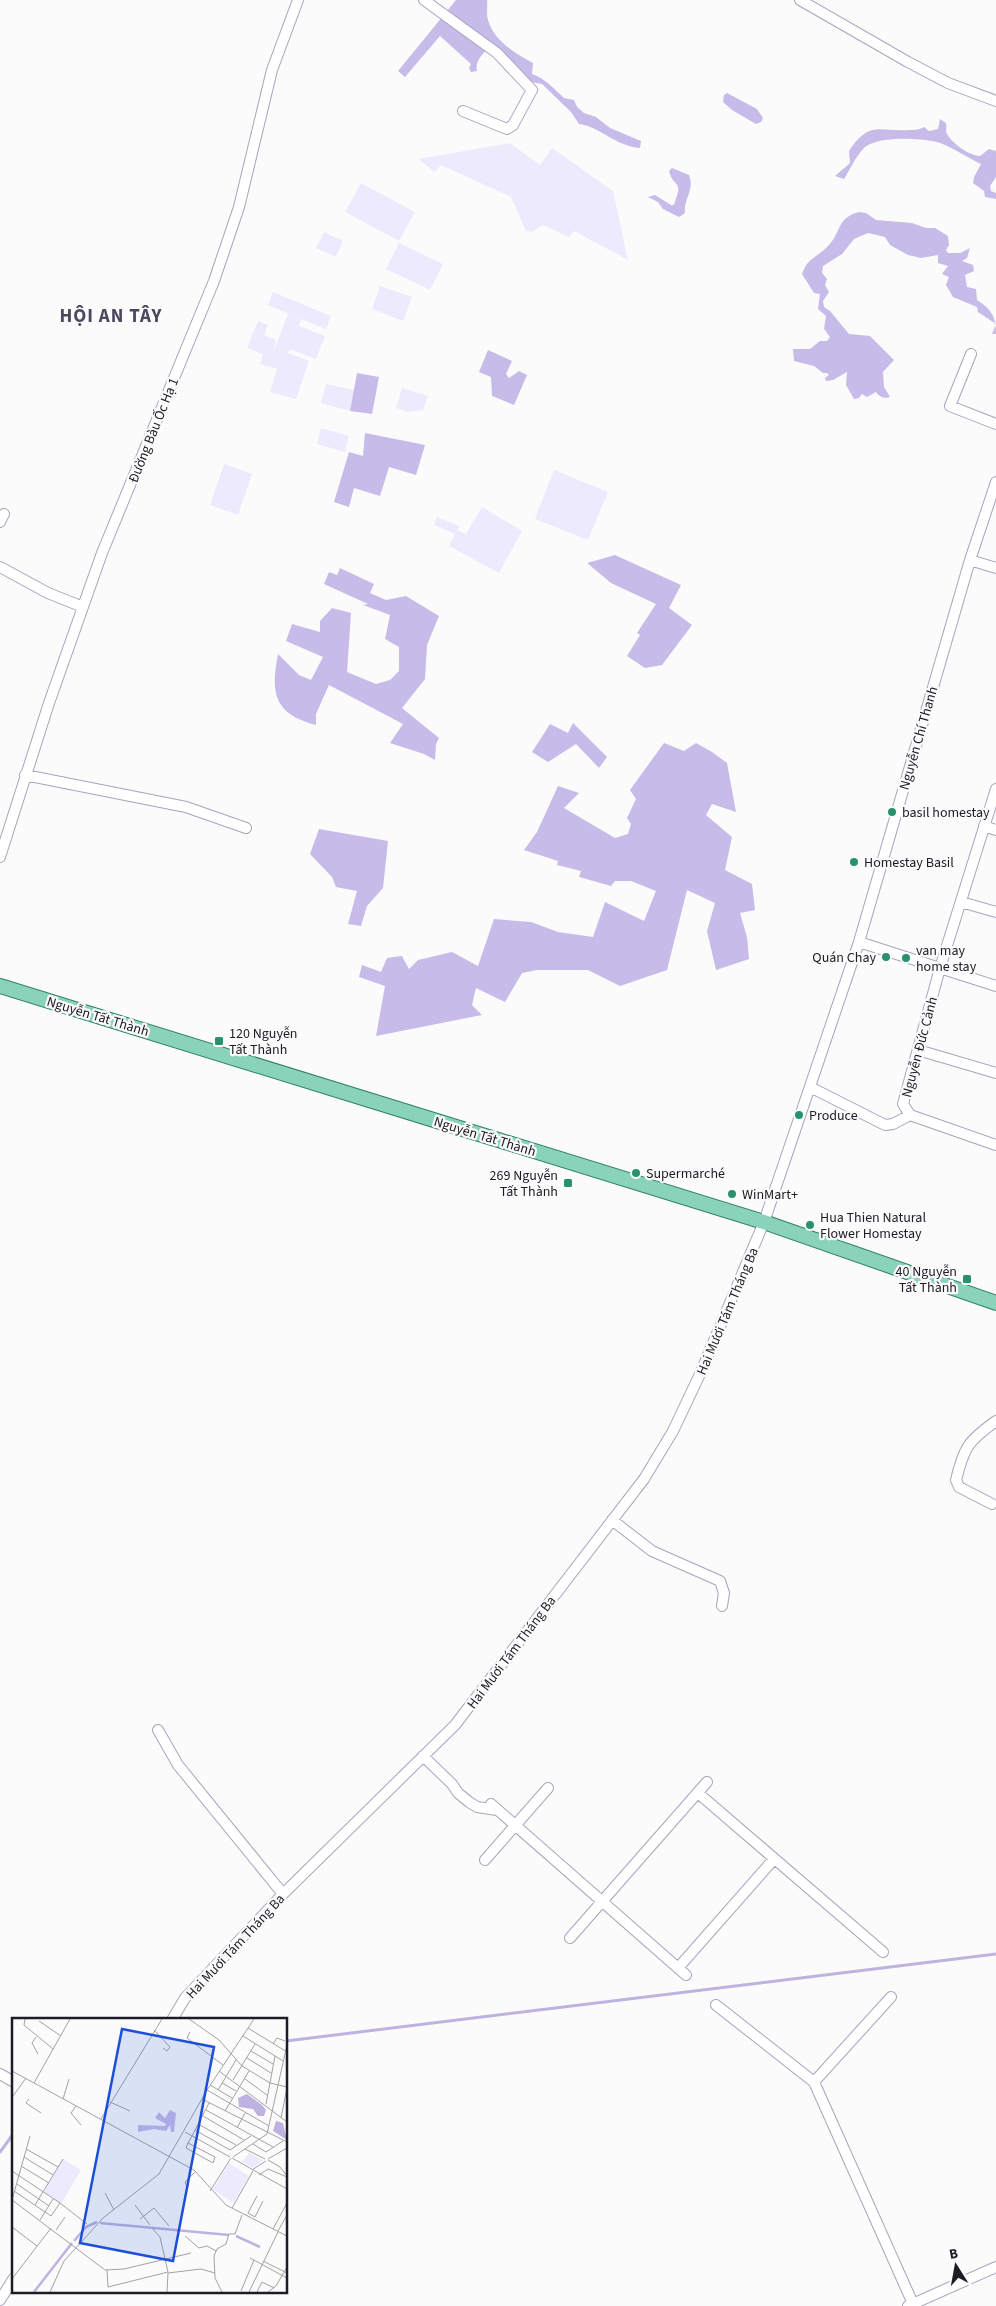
<svg xmlns="http://www.w3.org/2000/svg" width="996" height="2306" viewBox="0 0 996 2306" font-family="'Source Sans 3',sans-serif">
<style>
.green{fill:#eeeafe}
.forest{fill:#c6bbe9}
.lines{fill:none;stroke-linecap:round;stroke-linejoin:round}
.stream{stroke:#beb2e0;stroke-width:3}
.minor-casing{stroke:#a9a3bc;stroke-width:12}
.major-casing{stroke:#308068;stroke-width:16}
.minor{stroke:#fff;stroke-width:10}
.major{stroke:#89d3ba;stroke-width:14}
.poi-dot{fill:#29916e;stroke:#fbfbfb;stroke-width:2}
.labels{text-anchor:middle;stroke-width:4.5;stroke-linejoin:round;paint-order:stroke}
.street-label{font-size:14px;fill:#1e1b25;stroke:#fbfbfb}
.poi-label{font-size:14px;fill:#1e1b25;stroke:#fbfbfb;text-anchor:start}
.district-label{font-size:19px;font-weight:bold;letter-spacing:1px;fill:#4e485e;stroke:#fbfbfb}
.inset-river{fill:none;stroke:#beb2e0;stroke-width:2.5}
.inset-road{fill:none;stroke:#a3a1a5;stroke-width:1}
.view{fill:#1d4ed8;fill-opacity:0.15;stroke:#1d4ed8;stroke-width:2.5}
.inset-edge{fill:none;stroke:#1e1b25;stroke-width:2.5}
</style>
<rect width="100%" height="100%" fill="#fbfbfb"/>
<path class="green" d="M510 143 540 165 552 148 613 191 628 260 574 231 569 237 543 225 532 232 526 231 511 197 441 165 434 172 419 159Z
M361 183 415 212 399 241 345 212Z
M324 232 343 241 336 257 316 248Z
M399 243 443 264 430 290 386 269Z
M380 286 412 297 403 321 372 309Z
M273 292 331 316 326 329 301 319 299 326 325 336 316 359 290 349 288 353 309 361 296 399 270 392 277 369 260 364 263 354 247 348 258 321 268 325 264 335 276 340 273 353 288 314 301 319 268 305Z
M326 384 354 390 350 411 321 403Z
M402 388 428 396 423 410 408 412 396 408Z
M321 428 349 436 345 452 317 444Z
M224 464 252 474 238 515 210 505Z
M554 470 608 492 588 540 535 519Z
M482 507 522 531 499 573 449 546 455 534 434 525 437 517 459 526 457 530 466 534Z"/>
<path class="forest" d="M456 0H487C488 7 486 13 488 20 494 41 515 53 533 63L532 74C546 79 554 89 564 98L574 100 577 107 584 113 596 117 610 128 641 141 640 148C615 146 601 127 579 124L571 112 542 84 526 81 487 49C481 56 475 62 477 71L471 72 469 68 471 64 440 36 405 77 398 71Z
M727 93 757 109 763 118 761 122 756 124 732 110 723 102 724 95Z
M940 119 946 123C947 127 945 131 947 134 953 144 968 155 980 156L989 149 996 151V177L990 186 991 191 996 193V199L985 197 984 191 973 183 974 177 981 164C966 157 950 145 933 141 917 138 878 136 865 147 855 157 851 168 844 179L835 176 850 163 849 151C870 120 878 132 909 130 915 130 919 130 924 127L929 131 938 129Z
M672 168 689 175C695 190 683 200 685 213L679 217 663 209 658 202 648 197 655 195 671 205H674C684 177 674 190 669 171Z
M859 212 866 213 876 220 912 223 926 228H935L948 236 949 245 946 250 948 253H960L970 248 967 258 962 261 973 265 974 271 965 275 967 287 976 289 977 300C991 309 996 316 996 334H992L996 324 978 312 977 307 953 297 946 285 949 277 942 274 948 266 938 263V255L921 258 908 255 890 245 885 237 868 233 854 239 842 254 823 266 822 273 827 279 825 285 829 292 823 301 824 307 830 311 849 334 870 336 894 360 883 372 884 387 890 397C885 399 879 397 876 392L867 397 862 394 859 398 854 399 846 385 847 372 833 380 826 381 825 378 829 375 827 373H823L814 366 794 361 793 349H810L820 341H827L830 337 824 329 826 316 818 309 820 294 814 293 802 274C807 258 818 257 828 246 842 232 836 218 859 212Z
M488 350 512 361 506 374 509 378 519 371 527 375 514 405 492 396 491 377 479 372Z
M357 373 379 377 372 414 350 411Z
M365 433 425 445 416 475 389 467 380 496 354 488 349 507 334 502 349 452 363 456Z
M615 555 681 585 669 608 692 625 662 665 645 668 627 656 640 635 637 633 656 604 611 583 587 563Z
M340 568 374 584 370 593 386 600 406 596 439 616 427 645 425 679 402 708 439 738 436 744 435 760 424 754 390 743 403 724 329 685 316 714V725C275 714 270 695 278 654L299 675 311 680 323 657 286 641 292 624 320 632V621L332 608 351 613 347 672 376 684 390 680 399 671V647L385 639 390 615 363 605 368 604 324 584 329 572 337 575Z
M573 723 607 757 599 768 576 744 548 762 532 752 550 724 568 733Z
M664 743 684 751 696 743 712 752 727 763 736 812 712 804 706 815 732 837 725 870 752 884 755 910 740 913 747 937 749 959 716 970 707 931 715 903 687 890 667 970 620 986 588 970H537L522 973 505 1002 476 988 472 1005 482 1015 376 1036 385 986 359 977 362 965 381 972 387 958 402 956 409 969 418 960 452 952 478 966 494 919 531 922 558 932 593 937 605 902 644 921 656 891 631 881H615L611 886 579 877 581 871 557 865 558 861 524 850 537 832 558 786 579 793 564 808 615 838 628 834 631 824 627 818 636 799 630 790Z
M319 829 388 841 383 888 367 906 361 926 348 924 357 891 336 887 332 877 310 854Z"/>
<g class="lines">
<path class="stream" d="M286 2041 996 1954
M0 2152 14 2133"/>
<g class="minor-casing">
<path id="minor" d="M424 0 497 53 532 90 513 125 507 129 463 111
M800 0 908 62 948 83 996 101
M971 354 950 406 996 424
M0 522 4 514
M970 560 996 568
M0 567 48 593 83 607
M25 775 186 807 246 828
M996 789 940 968 903 1104 910 1115 996 1145
M984 826 996 830
M0 857 49 703 102 553 214 281 239 207 272 70 298 0
M961 902 996 912
M859 942 996 986
M918 1050 996 1073
M810 1087 885 1125 893 1124 910 1115
M992 1504 959 1487 956 1480C964 1447 968 1441 996 1421
M612 1520 652 1551 720 1581 724 1593 722 1606
M158 1730 178 1765 283 1894
M423 1756 452 1784 458 1793 469 1802 477 1807 497 1810
M698 1793 883 1952
M491 1804 686 1975
M485 1860 548 1788
M570 1938 707 1782
M678 1968 774 1859
M716 2005 814 2082 914 2306
M172 2020 185 1998 283 1894 455 1725 644 1479 673 1431 700 1374 764 1222 859 942 970 560 996 482
M0 2074 14 2082
M814 2082 891 1997
M0 2300 14 2278
M908 2306 996 2267"/>
</g>
<g class="major-casing">
<path id="major" d="M0 986 764 1222 996 1303"/>
</g>
<use href="#minor" class="minor"/>
<use href="#major" class="major"/>
</g>
<g class="poi-dot">
<circle cx="892" cy="812" r="5"/>
<circle cx="854" cy="862" r="5"/>
<circle cx="886" cy="957" r="5"/>
<circle cx="906" cy="958" r="5"/>
<rect x="214" y="1036" width="10" height="10" rx="2.5"/>
<circle cx="799" cy="1115" r="5"/>
<circle cx="636" cy="1173" r="5"/>
<rect x="563" y="1178" width="10" height="10" rx="2.5"/>
<circle cx="732" cy="1194" r="5"/>
<circle cx="810" cy="1225" r="5"/>
<rect x="962" y="1274" width="10" height="10" rx="2.5"/>
</g>
<g class="labels">
<g class="street-label">
<text transform="translate(153 430) rotate(-68)" y="5">Đường Bàu Ốc Hạ 1</text>
<text transform="translate(918 738) rotate(-74)" y="5">Nguyễn Chí Thanh</text>
<text transform="translate(98 1016) rotate(17)" y="5">Nguyễn Tất Thành</text>
<text transform="translate(919 1047) rotate(-75)" y="5">Nguyễn Đức Cảnh</text>
<text transform="translate(485 1136) rotate(17)" y="5">Nguyễn Tất Thành</text>
<text transform="translate(727 1311) rotate(-67)" y="5">Hai Mươi Tám Tháng Ba</text>
<text transform="translate(511 1652) rotate(-53)" y="5">Hai Mươi Tám Tháng Ba</text>
<text transform="translate(235 1946) rotate(-47)" y="5">Hai Mươi Tám Tháng Ba</text>
</g>
<g class="poi-label">
<text x="902" y="817">basil homestay</text>
<text x="864" y="867">Homestay Basil</text>
<text x="916" y="955">van may<tspan x="916" dy="16">home stay</tspan></text>
<text x="876" y="962" text-anchor="end">Quán Chay</text>
<text x="229" y="1038">120 Nguyễn<tspan x="229" dy="16">Tất Thành</tspan></text>
<text x="809" y="1120">Produce</text>
<text x="646" y="1178">Supermarché</text>
<text x="558" y="1180" text-anchor="end">269 Nguyễn<tspan x="558" dy="16">Tất Thành</tspan></text>
<text x="742" y="1199">WinMart+</text>
<text x="820" y="1222">Hua Thien Natural<tspan x="820" dy="16">Flower Homestay</tspan></text>
<text x="957" y="1276" text-anchor="end">40 Nguyễn<tspan x="957" dy="16">Tất Thành</tspan></text>
</g>
<g class="district-label">
<text x="111" y="322">HỘI AN TÂY</text>
</g>
</g>
<g transform="translate(12 2018)">
<rect width="275" height="275" fill="#fbfbfb"/>
<path d="M237 135 251 142V143L241 150 230 144ZM51 141 69 152 49 186 32 174ZM217 145 237 158 221 185 201 171Z" fill="#eeeafe"/>
<path d="M158 92 164 95 162 114H159L158 107 154 113 142 111 126 114V107L153 108 154 106 143 100 147 94 153 100Z" fill="#c6bbe9"/>
<path d="M235 76 250 87 254 92 252 98H246L241 91 227 89 226 80ZM264 103 271 105 275 122 261 113Z" fill="#beb2e0"/>
<path class="inset-river" d="M88 205 217 217M224 218 248 229M62 223 74 209 85 204M22 274 60 225"/>
<path class="inset-road" d="M13 1 12 7 41 31M177 1 207 22 230 48 258 65 275 69M27 3 49 18M236 10 275 34M142 12 158 29 155 33 151 30M178 14 175 20 211 47M231 18 271 43M24 19 20 25 26 36M261 26 265 20 273 23M239 33 261 46M235 40 259 55M0 53 182 152 214 187 275 218M207 53 275 104M233 61 255 77M221 62 243 26M22 65 58 1M210 65 224 73M198 67 220 80M195 72 257 108M206 72 224 42M1 78 14 60M17 81 14 85 29 95M51 81 57 61M190 81 275 124M98 84 118 93M254 86 263 38M64 88 59 95 69 107M194 92 261 129M213 93 237 53M191 98 232 122M269 100 275 70M89 101 150 1M186 106 224 127M225 110 233 95M183 112 218 132M173 114 218 139M176 125 203 139 201 145 174 130 176 125 180 118 197 85M241 126 254 134M14 131 46 149M233 131 253 141M218 132 239 118M254 134 271 123M12 139 41 157M221 139 255 116 275 27M220 140 275 171M256 141 275 130M256 142 268 149 275 158M9 148 37 165M240 152 254 143M0 153 48 185 39 198 2 173M247 157 256 151 275 159M5 166 37 188M175 169 173 164 183 154M198 173 219 140M93 175 102 192M0 182 93 252 112 251 179 235M0 182 18 118M48 185 75 206M23 187 51 141M123 187 138 207M142 190 157 208M220 190 241 153M243 199 236 195 245 178M243 199 251 183M128 201 142 190M28 202 41 181M0 209 25 228M261 211 275 185M44 212 53 199M266 213 275 197M173 218 187 230 195 228 204 233M238 240 275 260M251 243 275 255M95 252 96 269 156 254 148 219 140 210M0 261 39 210M229 273 242 242M38 274 52 243 91 200 147 156 195 72 242 1M155 274 156 255 189 251 203 255M210 274 203 260 202 238 205 231 214 226 217 216H223L230 197M237 274 266 214M245 274 250 264 262 270M256 274 264 268 275 249"/>
<path class="view" d="M110 11 202 29 161 243 68 225Z"/>
<rect width="275" height="275" class="inset-edge"/>
</g>
<g transform="translate(956 2266) rotate(349)" stroke="#fbfbfb" stroke-width="4" paint-order="stroke">
<path d="M0-4L9 19L0 12L-9 19Z" fill="#1e1b25"/>
<text y="-8" font-size="14" font-weight="bold" text-anchor="middle" fill="#1e1b25">B</text>
</g>
</svg>
